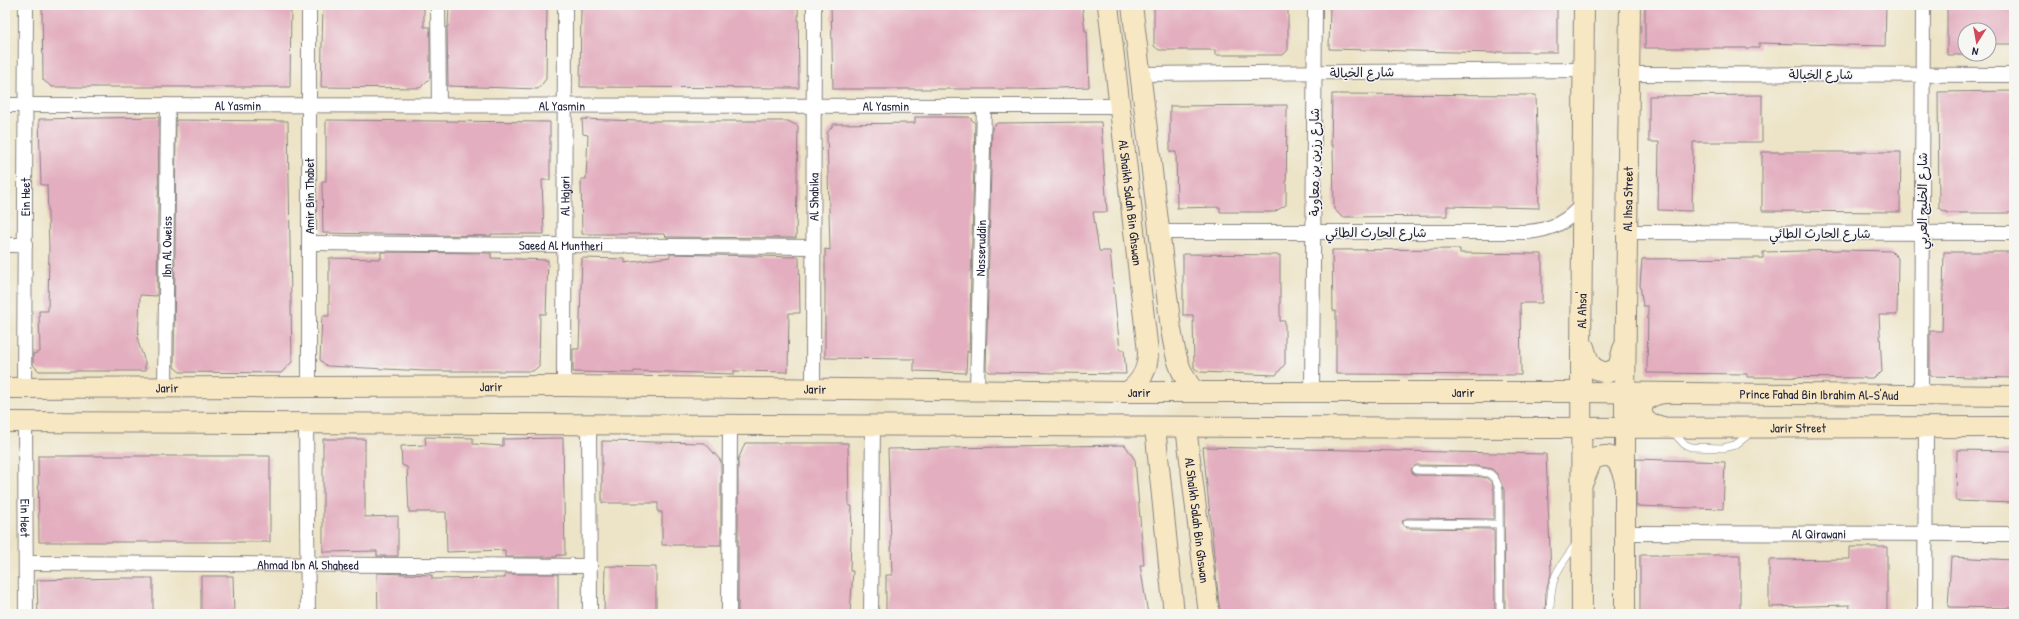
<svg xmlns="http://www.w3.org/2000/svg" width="2019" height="619" viewBox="0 0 2019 619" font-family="'Patrick Hand','Playpen Sans Arabic',sans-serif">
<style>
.building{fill:#e3aebf}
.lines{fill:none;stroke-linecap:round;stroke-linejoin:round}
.lane-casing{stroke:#888381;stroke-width:8}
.street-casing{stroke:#888381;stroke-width:16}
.secondary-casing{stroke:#888381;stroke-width:22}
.lane{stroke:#fff;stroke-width:7}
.street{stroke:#fff;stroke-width:14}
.secondary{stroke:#f7e8c3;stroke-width:20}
.labels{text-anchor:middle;stroke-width:3;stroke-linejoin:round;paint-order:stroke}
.street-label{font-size:13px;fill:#22223b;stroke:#f6f6f2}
</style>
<rect width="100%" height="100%" fill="#f6f6f2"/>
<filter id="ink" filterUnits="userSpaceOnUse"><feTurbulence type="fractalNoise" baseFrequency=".025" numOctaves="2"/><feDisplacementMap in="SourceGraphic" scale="8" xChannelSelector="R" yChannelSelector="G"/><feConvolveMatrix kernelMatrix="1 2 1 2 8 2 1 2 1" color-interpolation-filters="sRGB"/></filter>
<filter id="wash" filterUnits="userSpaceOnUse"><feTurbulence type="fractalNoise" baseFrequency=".012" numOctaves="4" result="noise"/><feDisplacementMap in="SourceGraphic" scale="16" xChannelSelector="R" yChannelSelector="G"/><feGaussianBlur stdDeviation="0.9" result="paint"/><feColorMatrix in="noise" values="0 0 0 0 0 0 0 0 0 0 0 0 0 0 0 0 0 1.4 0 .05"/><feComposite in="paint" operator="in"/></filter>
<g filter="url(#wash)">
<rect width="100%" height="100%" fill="#ede4c7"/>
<g id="blocks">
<path class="building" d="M42 5H291L290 87H52L43 80Z
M323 5H424V27H430V78L420 88 321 87Z
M449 5H547L546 79 538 89 448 86 447 27H448Z
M581 5H798L799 88 580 87Z
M831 5H1082L1085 31H1087L1089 87 1027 89H833Z
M1154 5H1288V50L1283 55H1215V50H1159L1154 46Z
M1330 5H1557V52H1496V53L1329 49Z
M1645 5H1886L1885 46 1759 43V48H1645Z
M1947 5H2014V44H1989V30H1965V54L1986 55H1947Z
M2014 91V213H1948L1939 208 1938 92Z
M1332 94 1536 95 1539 208 1447 206V216L1342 217 1334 209 1333 145H1331Z
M1762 95V142H1693L1692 211 1658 210 1659 142H1649V96Z
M1287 105 1286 205 1274 212H1220V207L1177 208 1176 152H1170V106Z
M159 117 157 296 140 295 138 342 145 362V371H39L33 365V354L40 352 39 311H48L49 247 47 185H41L39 119Z
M915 117H969L975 123 969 353 967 351 966 373 914 371V359L825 358V249L830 250 827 133 834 124 915 123Z
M582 119 638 121H788L798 126 796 238 666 237 665 234H582L581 179H586L588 135 583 134Z
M176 120 288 121 292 362 281 373 180 372 174 367Z
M326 120 550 122V180H542L544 234H491V236L323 233 322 181H326Z
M1101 122 1107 212H1093L1099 251H1110L1120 350H1124L1126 374 989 372 986 369 992 128 997 123Z
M1762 152H1901L1900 212 1762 211Z
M1460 249V253L1542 254V303H1520L1521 375 1336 374V311H1333L1332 250Z
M1842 250 1891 251 1898 258 1897 315H1879L1882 372 1872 378 1747 377V374L1647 373 1648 306H1643L1640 285 1642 259 1763 258V252Z
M381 252 491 253V258L548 260 546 314H540L539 366 533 371H425L327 366 320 360 322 316H329V258L381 259Z
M1944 252H2014V378L1930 376V331H1942Z
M670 254 799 257 800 313H789L788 372 734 371V374L634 371V373L573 372V349H579L582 258 625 259V263L670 257Z
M1183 254 1280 255V321H1285V364L1276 375 1200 372 1194 368 1193 315H1183Z
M425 437 473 438V444L503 446V439L563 438 565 555H557V557H505V550L447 552 446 512H409L407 467 402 465 401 446 426 445Z
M323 439H365V517L398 516V556H377V551L323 552Z
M602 441 705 443 721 461V545H662V512H658V503H602Z
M745 443H848L849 506H852L850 571H853L850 614H738V460Z
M1125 445 1135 460 1144 565H1140L1148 614H886V575H892L888 449Z
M1203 447 1546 454 1551 574 1546 591 1545 614H1505L1504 490 1497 474 1492 469 1477 466 1416 465 1411 469 1412 473 1415 475 1475 476 1487 478 1492 483 1494 490V519L1407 518 1403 520 1402 523 1407 528 1494 529 1495 614H1220Z
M1957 450 2014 451V503L1956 501Z
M38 456H270V542H39Z
M1636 459 1725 462 1723 509 1636 506Z
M1850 547H1887V614H1849L1850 605 1769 607V560L1850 559Z
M1640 555H1740V614H1640Z
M1951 557 2014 560V608L1948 607Z
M605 566 656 567V614H604Z
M377 573 432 575V579L505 578V574H558V614H378Z
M201 576H233L234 614H201Z
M120 578H153V614H38L37 580Z"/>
</g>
</g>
<g filter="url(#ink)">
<use href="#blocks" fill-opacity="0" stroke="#888381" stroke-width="1"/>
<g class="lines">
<g class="lane-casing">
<path id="lane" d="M1672 431 1684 444 1691 447 1723 448 1735 445 1752 432
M1416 470C1431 471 1479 468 1490 474 1495 478 1498 483 1499 490L1500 614
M1407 523 1499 524
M1550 614C1550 578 1556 571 1577 543"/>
</g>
<g class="street-casing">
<g id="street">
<path d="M438 5 439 106"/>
<path d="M1140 74 1584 70"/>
<path d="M1629 74 2014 75"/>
<path id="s1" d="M5 105 1119 106"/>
<path d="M1159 232H1527C1551 230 1568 222 1583 203"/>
<path d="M1626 232 2014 233"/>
<path id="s2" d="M309 243 813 247"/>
<path d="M5 245H25"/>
<path id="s3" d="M564 386 565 5"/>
<path id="s4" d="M24 388 26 5"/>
<path id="s5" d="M165 388 168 106"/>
<path d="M309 388V5"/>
<path id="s6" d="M813 389 814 5"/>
<path id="s7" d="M977 390 984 106"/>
<path d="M1312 391 1315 5"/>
<path d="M1921 396 1923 5"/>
<path id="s8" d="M25 422 26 614"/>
<path d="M306 424 308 614"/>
<path d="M589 425 590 614"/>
<path id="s9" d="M1625 533 2014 534"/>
<path id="s10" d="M26 563 590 566"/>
<path d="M729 614 730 426"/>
<path d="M871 614 873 426"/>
<path d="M1925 614 1926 427"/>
</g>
</g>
<g class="secondary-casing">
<g id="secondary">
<path id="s11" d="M1108 5 1148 352C1148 369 1142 382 1127 392"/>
<path d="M1132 5 1171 329C1175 353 1178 372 1195 392"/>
<path d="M1584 347C1589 363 1589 368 1606 373L1618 368 1623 349"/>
<path id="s12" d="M5 388 564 386 1127 392H1581L2014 396"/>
<path id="s13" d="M5 422 1544 428 2014 427"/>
<path d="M1155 427 1174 614"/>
<path id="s14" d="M1186 427 1209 614"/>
<path d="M1663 427 1646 422C1635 405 1648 395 1664 393"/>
<path d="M1584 480 1592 460C1612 450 1619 460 1624 478"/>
<path id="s15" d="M1582 614 1581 358 1584 5"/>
<path id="s16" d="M1625 614V393L1630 5"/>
</g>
</g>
<use href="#lane" class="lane"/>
<use href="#street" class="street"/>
<use href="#secondary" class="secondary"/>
</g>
</g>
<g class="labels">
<g class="street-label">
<text transform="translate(1362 72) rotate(-1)" y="5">شارع الخيالة</text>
<text x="1821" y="79">شارع الخيالة</text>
<text dy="5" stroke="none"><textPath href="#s1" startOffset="233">Al Yasmin</textPath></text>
<text dy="5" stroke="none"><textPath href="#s1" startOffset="557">Al Yasmin</textPath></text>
<text dy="5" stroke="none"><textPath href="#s1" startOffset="881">Al Yasmin</textPath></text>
<text transform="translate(1314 162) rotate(-90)" y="5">شارع رزين بن معاوية</text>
<text transform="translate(309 196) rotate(-90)" y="5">Amir Bin Thabet</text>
<text dy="5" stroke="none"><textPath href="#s3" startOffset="190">Al Hajari</textPath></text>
<text dy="5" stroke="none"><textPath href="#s4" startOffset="191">Ein Heet</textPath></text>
<text dy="5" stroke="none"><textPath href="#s6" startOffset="192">Al Shabika</textPath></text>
<text dy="5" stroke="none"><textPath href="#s16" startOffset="415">Al Ihsa Street</textPath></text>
<text transform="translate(1922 201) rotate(-90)" y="5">شارع الخليج العربي</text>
<text dy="5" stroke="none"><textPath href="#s11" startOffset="199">Al Shaikh Salah Bin Ghswan</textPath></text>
<text x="1376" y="237">شارع الحارث الطائي</text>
<text x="1820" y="238">شارع الحارث الطائي</text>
<text dy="5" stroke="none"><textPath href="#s2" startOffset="252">Saeed Al Muntheri</textPath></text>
<text dy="5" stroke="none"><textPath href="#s5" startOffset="141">Ibn Al Oweiss</textPath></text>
<text dy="5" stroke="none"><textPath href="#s7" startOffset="142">Nasseruddin</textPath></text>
<text dy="5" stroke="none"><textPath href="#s15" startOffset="304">Al Ahsa'</textPath></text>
<text dy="5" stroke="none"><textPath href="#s12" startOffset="486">Jarir</textPath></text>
<text dy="5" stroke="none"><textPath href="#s12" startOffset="162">Jarir</textPath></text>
<text dy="5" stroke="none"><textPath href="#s12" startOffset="810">Jarir</textPath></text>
<text dy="5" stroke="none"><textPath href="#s12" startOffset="1458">Jarir</textPath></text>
<text dy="5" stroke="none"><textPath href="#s12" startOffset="1134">Jarir</textPath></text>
<text dy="5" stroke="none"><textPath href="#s12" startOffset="1814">Prince Fahad Bin Ibrahim Al-S'Aud</textPath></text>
<text dy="5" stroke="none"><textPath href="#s13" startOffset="1793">Jarir Street</textPath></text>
<text dy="5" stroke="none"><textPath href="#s8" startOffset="96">Ein Heet</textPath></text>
<text dy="5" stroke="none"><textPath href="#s14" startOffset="94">Al Shaikh Salah Bin Ghswan</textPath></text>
<text dy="5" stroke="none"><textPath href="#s9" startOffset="194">Al Qirawani</textPath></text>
<text dy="5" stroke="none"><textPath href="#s10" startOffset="282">Ahmad Ibn Al Shaheed</textPath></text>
</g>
</g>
<rect width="2019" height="619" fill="none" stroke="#f6f6f2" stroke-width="20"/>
<g transform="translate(1977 42) rotate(191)"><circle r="19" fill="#f6f6f2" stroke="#a1a1a9"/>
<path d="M0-3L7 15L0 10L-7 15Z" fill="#d1495b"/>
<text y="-6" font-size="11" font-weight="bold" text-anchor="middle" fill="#22223b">N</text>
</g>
</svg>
